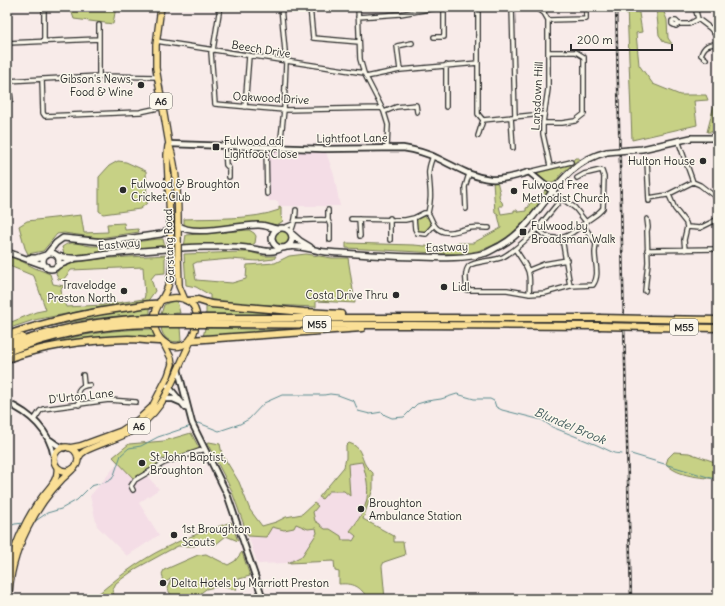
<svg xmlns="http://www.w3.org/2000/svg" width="725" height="606" viewBox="0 0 725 606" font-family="Delius,sans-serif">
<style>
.built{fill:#f4dde6}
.green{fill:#c7d185;stroke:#797e58}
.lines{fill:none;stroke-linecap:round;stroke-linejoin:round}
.stream{stroke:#598a8d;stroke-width:1}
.minor-casing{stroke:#2b2b2b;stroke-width:6}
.tertiary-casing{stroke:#2b2b2b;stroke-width:8}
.secondary-casing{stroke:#2b2b2b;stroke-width:8}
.primary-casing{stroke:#2b2b2b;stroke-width:8}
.trunk-casing{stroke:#2b2b2b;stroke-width:8}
.motorway-casing{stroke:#2b2b2b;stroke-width:9}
.minor{stroke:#fbf7ec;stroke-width:3.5}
.tertiary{stroke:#fbf7ec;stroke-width:4.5}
.secondary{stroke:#fbf7ec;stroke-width:5}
.primary{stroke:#fadf96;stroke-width:5.5}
.trunk{stroke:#fadf96;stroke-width:5.5}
.motorway{stroke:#fadf96;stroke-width:6}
.rail-casing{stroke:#2b2b2b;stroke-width:2.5}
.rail{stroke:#fbf7ec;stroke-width:1;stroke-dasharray:3;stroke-linecap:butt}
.secondary-bridge-casing{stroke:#2b2b2b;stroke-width:8;stroke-linecap:butt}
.trunk-bridge-casing{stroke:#2b2b2b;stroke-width:8;stroke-linecap:butt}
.motorway-bridge-casing{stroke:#2b2b2b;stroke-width:9;stroke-linecap:butt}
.secondary-bridge{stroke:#fbf7ec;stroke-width:5}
.trunk-bridge{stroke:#fadf96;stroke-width:5.5}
.motorway-bridge{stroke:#fadf96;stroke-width:6}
.poi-dot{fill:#2b2b2b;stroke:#fbf7ec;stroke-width:1.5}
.labels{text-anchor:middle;stroke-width:3;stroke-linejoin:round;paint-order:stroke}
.shield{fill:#fbf7ec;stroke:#696865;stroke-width:1}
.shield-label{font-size:10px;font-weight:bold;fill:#2b2b2b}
.street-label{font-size:11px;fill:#2b2b2b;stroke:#fbf7ec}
.poi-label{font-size:11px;fill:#2b2b2b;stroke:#fbf7ec;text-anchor:start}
.water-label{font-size:12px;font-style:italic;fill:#425a5c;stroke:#fbf7ec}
</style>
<rect width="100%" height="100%" fill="#f8ebe9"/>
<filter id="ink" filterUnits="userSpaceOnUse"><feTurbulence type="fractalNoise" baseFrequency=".025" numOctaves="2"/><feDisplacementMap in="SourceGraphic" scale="8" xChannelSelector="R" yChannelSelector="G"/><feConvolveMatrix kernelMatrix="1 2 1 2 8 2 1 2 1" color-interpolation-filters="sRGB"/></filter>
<g filter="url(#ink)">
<path class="built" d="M267 150 326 152 334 175 340 206H279L278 201H269Z
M362 462 367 476 368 487 366 506 359 519 350 531 356 536 353 541 351 540H342L307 551 302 556 288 563 258 564 247 533 276 522 286 517 302 514 311 507 319 497 322 498 329 491H344L350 496 348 464Z
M118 463 134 478 147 476 159 489 139 503 159 535 127 556 97 526 90 496Z"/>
<path class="green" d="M70 7H116L113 24 74 19Z
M627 7H638L642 32 636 33 639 65 653 84 680 95H706L708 100 694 101 697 125 632 140Z
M656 7H662L667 20 668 38 672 44 664 42 659 35Z
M714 105 718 106V132H707Z
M575 158H579V159L562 173 555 182 551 183 546 182 536 173 571 163Z
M118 161 126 162 146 171 147 203 140 209 103 214 99 211V177L109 166Z
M529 175 536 178 548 188V191C523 226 501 252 456 254L346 248V243L414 245 446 248 457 243H473L501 228 498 215 495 213 493 181H497L500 193 499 195 500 200 502 202 503 206H499L501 214 514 212V210H517L518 212 526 211V208L529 207V203L537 202 545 191 542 188V185L528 176 500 181Z
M279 206 281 207V216L283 221 277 225 264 223 223 227 186 228 184 224V219C212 218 253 220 279 210Z
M81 215 84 233 108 232 107 224 124 223 125 230 138 229 139 232 99 238 64 233 57 234 43 251 28 254 25 248 19 226 27 221Z
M424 216 430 219 432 224 428 229 423 232H419L416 226V220Z
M249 230 254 233 256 236 255 243 252 245 184 247 186 235Z
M275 238a8 8 0 1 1 16 0a8 8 0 1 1-16 0Z
M159 239H163L165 247 71 255 64 254 62 247C72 239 80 245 91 246 114 247 137 241 159 239Z
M243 252H250L264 256H276L274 259 257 261 230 259 197 262 193 264 196 280 232 283 246 279 247 265 275 263 289 256 306 254 332 258H348L355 303 316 301V307L226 303 210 299V295L196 287 186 285 184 254Z
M7 254 35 268 50 274 53 284 64 286 61 289 62 298 66 307 103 305 144 299 145 295 143 267 71 270 63 280 58 279 56 273C58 272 59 269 60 268 76 257 143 257 165 255V273L155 274 151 279 155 291 147 302 103 307 34 320 7 329V320L9 323 36 312 46 310 34 276 7 265Z
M177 301 180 313 161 314 164 305 170 302Z
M206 305 311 315 206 314Z
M150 307V314C100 316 55 323 7 338 53 324 101 310 150 307Z
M161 327H180L181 341C171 344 162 338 161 327Z
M205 328 292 330 203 337Z
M153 329 156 340 148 338 21 352C64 337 107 329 153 329Z
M191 433 199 448 198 450 167 459H160L158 465 134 479 113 457 129 444 164 441Z
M209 442 220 444 222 454 239 482 250 510 262 526 276 522 286 517 302 514 314 503 318 506 313 512 315 521 320 524 321 526 325 529H330L341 536 342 540H351L353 541 356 536 350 531C369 507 372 492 362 462L348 464 350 496 344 491H329L322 499 319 497 344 467 346 458V446L349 443C362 447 360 456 366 466 368 468 371 471 373 473V489L363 519 394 536V542H403L405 555 384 562 382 566 385 599H368C360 586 354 583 339 584V572L335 571 334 561 288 563 302 556 317 533 316 528 308 529 296 524 294 528 284 530 272 527 266 537 248 536 231 489 207 443Z
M674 452 689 453 718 463V479C700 477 679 477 666 464L668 458Z
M231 522 238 541 226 536 215 545 200 543 194 546H178L168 551 137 568 116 583 113 589 114 596 111 599H92C115 580 138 561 165 548 186 537 209 530 231 522Z
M242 552 250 576 239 579 236 590 220 586 206 589 193 599H179L171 595 167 588 172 578 166 582H164L162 574 164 570 198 555 206 554 228 565 235 561Z"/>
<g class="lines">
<path class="stream" d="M196 424 199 423 219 431 240 424 249 419 264 403 282 395H324L330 394 338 395 354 401 358 411 370 414 382 412 385 415 392 418 404 417 417 404 427 401 441 399 457 394 474 399H490L494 401 496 407 502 410 542 420 552 427 597 445 614 453 622 454
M631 454 718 480
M34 522 47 513 61 509 77 500 91 486 106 482 112 479 114 475 121 455 129 448 141 446 158 437 191 426
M7 527 15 524 24 523"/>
<g class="minor-casing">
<path id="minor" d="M44 7V41
M220 7 213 50 211 52 215 104 284 110 381 108
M310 7 313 38 359 42
M358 7 360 59 364 73 384 112 388 125 387 147
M478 7V114L483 120
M512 7 515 117
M536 7 544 13 548 20V89L543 123V134L550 166
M695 7 698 19 710 28 717 37 718 48
M281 10 307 7
M358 17 400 14 442 7
M548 20 586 19V7
M679 24 676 21H672V24L676 26 679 24H689L698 19
M99 25V76
M434 37H444V7
M156 41 364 73
M7 43 99 39
M706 59 701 55C704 46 708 44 717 44
M446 65V107
M400 70 397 46 412 43
M366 77 400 70 478 63
M42 79 43 113 45 116 140 112 163 107
M7 81 99 76 157 77
M8 81 11 100
M245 107 249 56
M384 112 396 107 416 105 417 112
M511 117 513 148
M483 120 543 114
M543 123H562L575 121 584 114V57L576 52H548
M478 136 483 120
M678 140 693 182 700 185 718 199
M225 146 226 165 229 168V177
M266 147 267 194
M280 147 284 110 286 62 281 7
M647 161 649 201
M529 172 571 162
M552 191 575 208 586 222
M669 195 675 209 686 223 687 227 684 240 685 250
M649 198 667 195 693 182
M558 203 537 229C556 247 570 236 586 222 592 217 599 214 603 208L604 177 602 171 601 170 584 174 577 178
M466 209 465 187 469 174
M428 213C432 197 430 190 429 175 428 168 431 162 433 156
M414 218 415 229 417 233 426 234 434 225
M351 219 405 220 414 218 424 213H428C432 218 432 225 438 229 448 236 458 230 469 228 476 227 482 228 489 228
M359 219 360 236
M296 220C307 221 317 219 328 220L330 225V240
M328 220V210
M687 227 700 228 718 219
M283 228 293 224
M537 229C527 239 516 250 503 257 495 261 474 261 469 266 464 271 466 283 467 290H507L530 294 545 293 570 286 593 285C600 275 595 264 595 253 595 249 596 246 596 243L583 225
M291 232C294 224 296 219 296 210
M562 238 570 286
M390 240V218
M515 249C528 269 531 269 529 294
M647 250 718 249
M529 270 544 264 567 260
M645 291 648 262 647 231 648 227 647 219
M83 375 84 385
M79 405C77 392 76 386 90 385
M34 420 40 411 43 409 109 400 136 402
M133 490 131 486 135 480 164 463 205 449"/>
</g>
<g class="tertiary-casing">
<path id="tertiary" d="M169 144 323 149 403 148C416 150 427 153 439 159 456 167 471 177 490 179 503 180 517 176 529 172L552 191
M178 369 192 423 227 494 263 599
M168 386 186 408
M165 399H173L180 402
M7 403C30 413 50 431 54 457
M50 440 57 445 64 448"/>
</g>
<g class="secondary-casing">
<path id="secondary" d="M629 150 642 149 691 138H718
M178 225C193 238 239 224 259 225 265 225 271 228 277 229
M272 238a10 10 0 1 1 20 0a10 10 0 1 1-20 0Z
M292 234 300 241 310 247
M287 247C300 244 313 251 326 252 357 254 388 257 420 257 443 258 464 259 486 253 491 251 495 248 500 246 544 222 553 165 607 152
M7 252 46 266
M43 261a8 8 0 1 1 16 0a8 8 0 1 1-16 0Z
M47 254 56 243 63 238 104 242 161 234 170 230
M58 256C74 261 93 256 109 254 140 251 172 248 204 247 218 247 233 246 247 248 258 249 271 255 282 248
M29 258H36L46 255
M57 266 74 259"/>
</g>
<g class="primary-casing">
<path id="primary" d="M54 459a12 12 0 1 1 24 0a12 12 0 1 1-24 0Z
M69 448 80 446 121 431 139 419 152 407 168 376 172 364 171 358 163 342
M78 459 81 454 85 451C99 444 114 440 128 433 168 411 172 378 191 341
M7 575C14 546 25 519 43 496 50 487 59 479 57 467
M9 599C9 553 37 500 72 470"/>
</g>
<g class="trunk-casing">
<path id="trunk" d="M161 7 156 45V68L169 144C179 173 178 213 178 244
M168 146 167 155 171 244
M178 256 179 286 185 300
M160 301C184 292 202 303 195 329 189 356 156 350 154 322 153 308 164 299 168 286 172 276 172 266 172 256"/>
</g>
<g class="motorway-casing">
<path id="motorway" d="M188 301 198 300 211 304 304 312 341 314
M206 318H599
M650 319 718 320
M206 324 599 326
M649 327 718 328
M7 335C47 322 88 312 130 307 139 306 149 303 158 304
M191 340 362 328
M7 341 22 337
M7 346C53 329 101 320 150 318
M7 352C53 334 101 325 150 324
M7 359C45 345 88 340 128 339 139 339 150 341 161 341"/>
</g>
<use href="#minor" class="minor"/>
<use href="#tertiary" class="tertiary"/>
<use href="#secondary" class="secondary"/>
<use href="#primary" class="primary"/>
<use href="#trunk" class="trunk"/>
<use href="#motorway" class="motorway"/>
<g class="rail-casing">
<path id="rail" d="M616 7 631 599"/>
</g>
<use href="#rail" class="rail"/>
<g class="secondary-bridge-casing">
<path id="secondary-bridge" d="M607 152 629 150"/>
</g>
<g class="trunk-bridge-casing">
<path id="trunk-bridge" d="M171 244 172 256
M178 244V256"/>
</g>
<g class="motorway-bridge-casing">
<path id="motorway-bridge" d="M150 318H206
M599 318 650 319
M150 324H206
M599 326 649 327"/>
</g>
<use href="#secondary-bridge" class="secondary-bridge"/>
<use href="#trunk-bridge" class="trunk-bridge"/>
<use href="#motorway-bridge" class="motorway-bridge"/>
</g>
</g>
<g class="poi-dot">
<circle cx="141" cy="85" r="4"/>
<rect x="212" y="143" width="8" height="8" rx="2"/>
<circle cx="703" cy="161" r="4"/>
<circle cx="123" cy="190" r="4"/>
<circle cx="514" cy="191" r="4"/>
<rect x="519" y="228" width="8" height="8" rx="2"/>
<circle cx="444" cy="287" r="4"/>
<circle cx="124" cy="291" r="4"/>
<circle cx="396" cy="295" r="4"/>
<circle cx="142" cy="463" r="4"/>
<circle cx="361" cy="509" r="4"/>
<circle cx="174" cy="535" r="4"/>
<circle cx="163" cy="583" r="4"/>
</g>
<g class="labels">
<g class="shield">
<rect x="150" y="93" width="22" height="16" rx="3"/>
<rect x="303" y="316" width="28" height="16" rx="3"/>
<rect x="670" y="319" width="28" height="16" rx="3"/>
<rect x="128" y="418" width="22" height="16" rx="3"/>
</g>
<g class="shield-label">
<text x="161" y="105">A6</text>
<text x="317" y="328">M55</text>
<text x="684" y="331">M55</text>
<text x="139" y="430">A6</text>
</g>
<g class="street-label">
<text transform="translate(261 49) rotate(9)" y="4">Beech Drive</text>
<text transform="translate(537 96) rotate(-87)" y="4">Lansdown Hill</text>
<text transform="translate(271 98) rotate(3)" y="4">Oakwood Drive</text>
<text transform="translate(352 138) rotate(-1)" y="4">Lightfoot Lane</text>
<text transform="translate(119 244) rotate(-5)" y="4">Eastway</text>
<text transform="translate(169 246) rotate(-92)" y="4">Garstang Road</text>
<text transform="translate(447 247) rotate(-2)" y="4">Eastway</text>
<text transform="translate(81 396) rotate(-6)" y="4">D'Urton Lane</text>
</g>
<g class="poi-label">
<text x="133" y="83" text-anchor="end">Gibson's News,<tspan x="133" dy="13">Food &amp; Wine</tspan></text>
<text x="224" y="145">Fulwood adj<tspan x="224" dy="13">Lightfoot Close</tspan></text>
<text x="695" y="165" text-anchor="end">Hulton House</text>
<text x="131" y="188">Fulwood &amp; Broughton<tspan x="131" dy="13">Cricket Club</tspan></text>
<text x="522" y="189">Fulwood Free<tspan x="522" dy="13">Methodist Church</tspan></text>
<text x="531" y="230">Fulwood by<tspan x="531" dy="13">Broadsman Walk</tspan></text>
<text x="116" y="289" text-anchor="end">Travelodge<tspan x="116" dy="13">Preston North</tspan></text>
<text x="452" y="291">Lidl</text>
<text x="388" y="299" text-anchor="end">Costa Drive Thru</text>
<text x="150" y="461">St John Baptist,<tspan x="150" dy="13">Broughton</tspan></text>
<text x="369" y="507">Broughton<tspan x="369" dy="13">Ambulance Station</tspan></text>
<text x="182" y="533">1st Broughton<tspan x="182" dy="13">Scouts</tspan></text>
<text x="171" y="587">Delta Hotels by Marriott Preston</text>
</g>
<g class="water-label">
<text transform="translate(570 426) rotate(23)" y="4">Blundel Brook</text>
</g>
</g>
<rect width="725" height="606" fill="none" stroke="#fbf7ec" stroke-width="24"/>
<rect x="12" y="12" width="701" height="582" fill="none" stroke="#2b2b2b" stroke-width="1.5" filter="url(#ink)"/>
<path d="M571 44v6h101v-6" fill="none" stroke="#2b2b2b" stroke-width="2"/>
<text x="577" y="44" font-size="12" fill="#2b2b2b" stroke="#fbf7ec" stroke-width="3" paint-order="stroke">200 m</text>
</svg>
